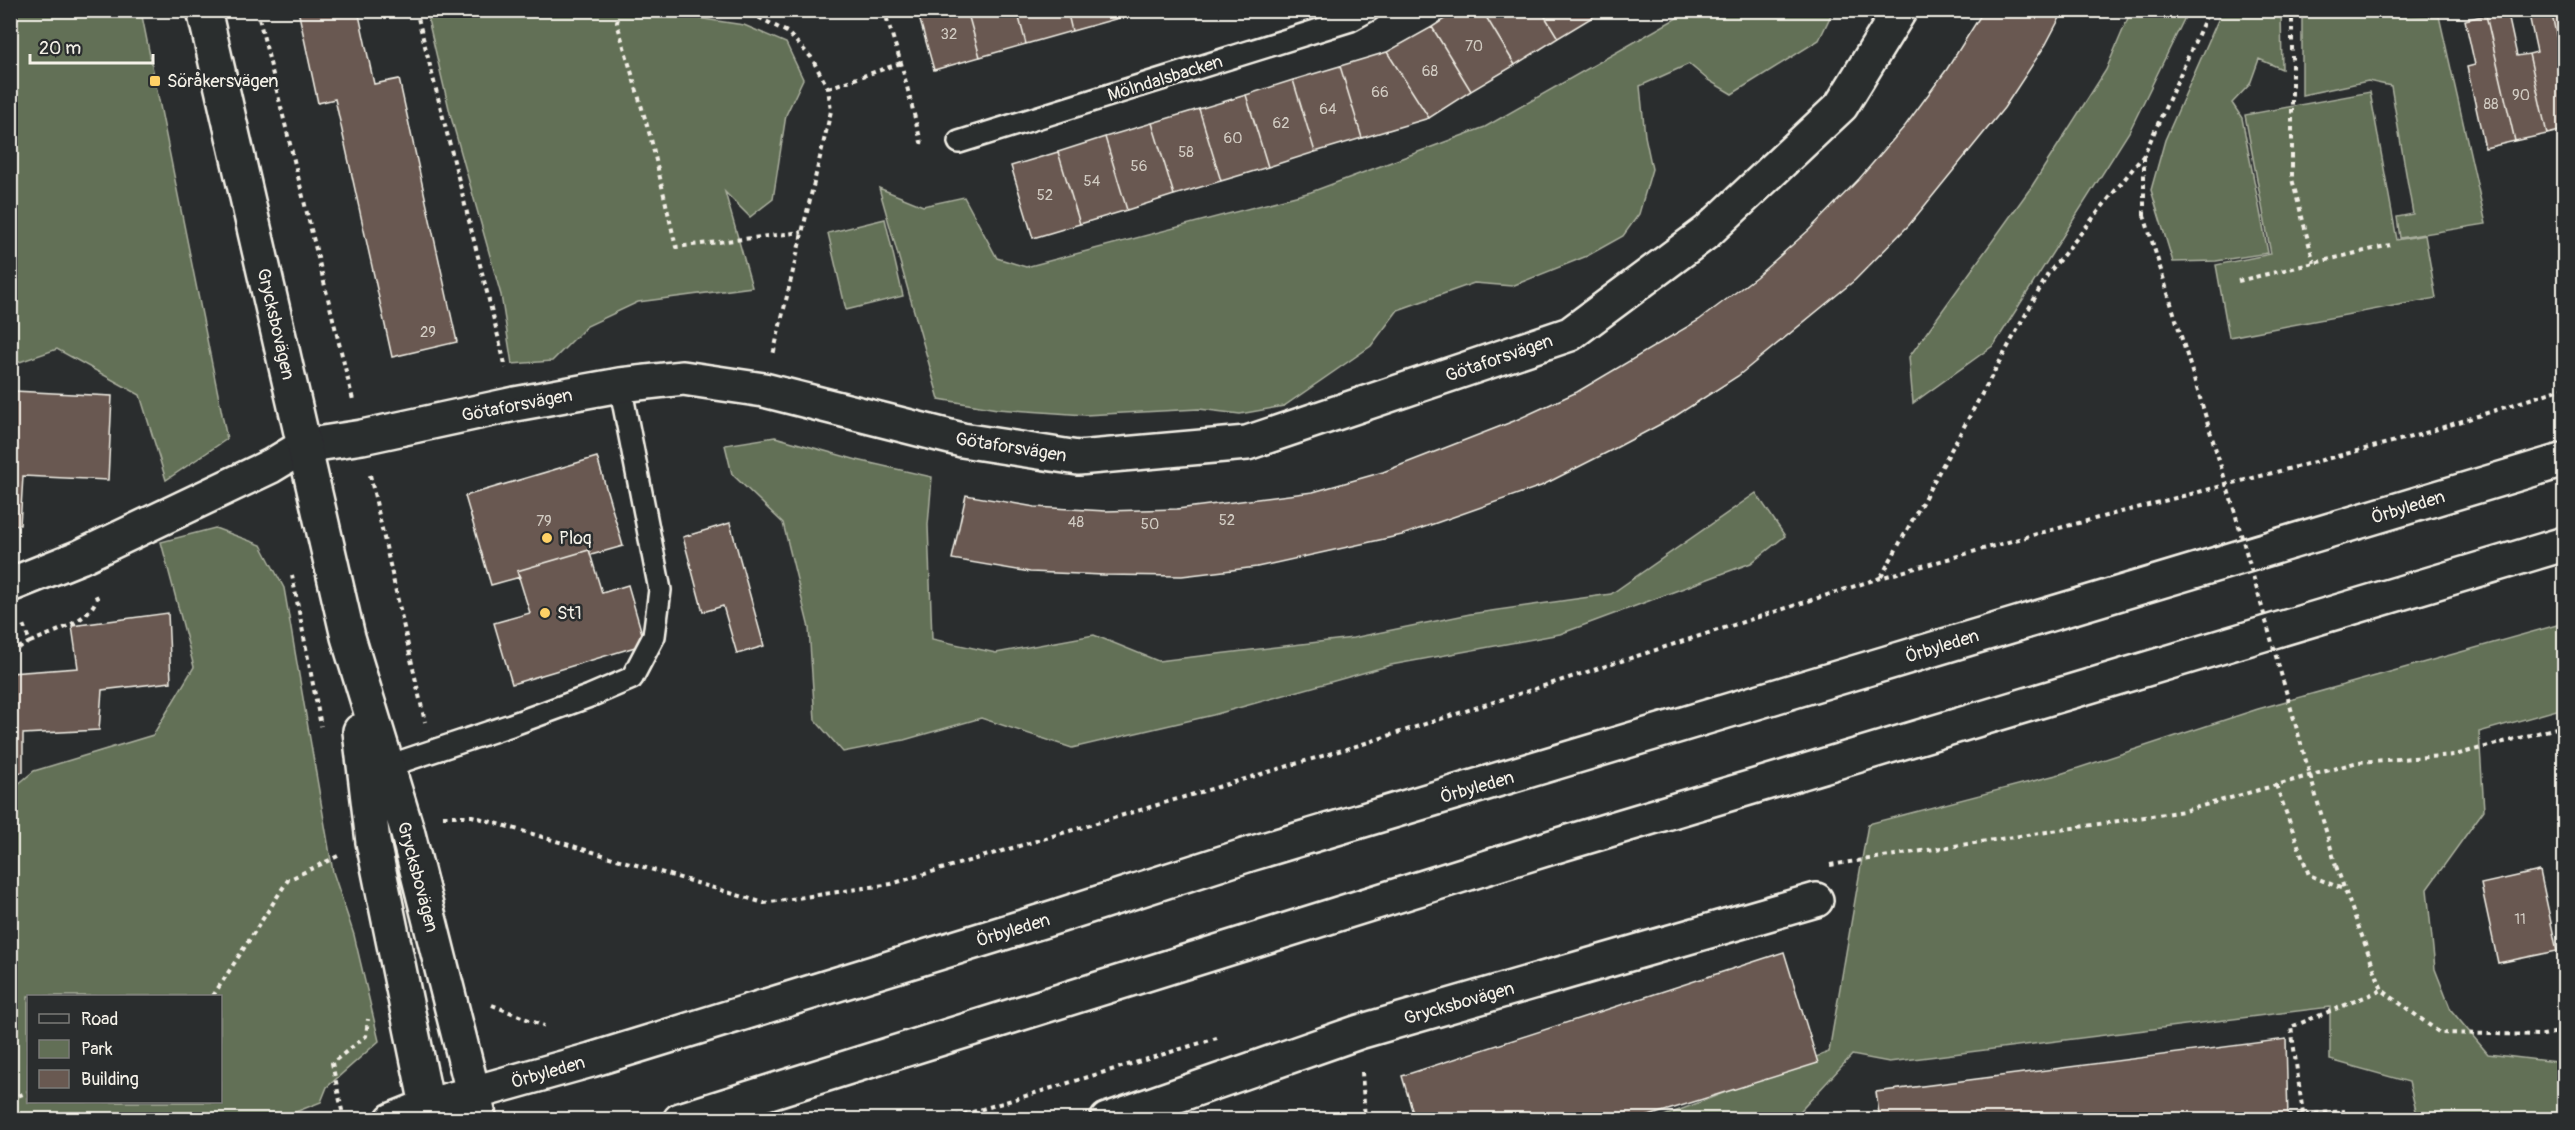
<svg xmlns="http://www.w3.org/2000/svg" width="2575" height="1130" viewBox="0 0 2575 1130" font-family="Pangolin,sans-serif">
<style>
.green{fill:#626f56;stroke:#abb09f;stroke-width:1.5;fill-rule:evenodd}
.building{fill:#695951;stroke:#f4f1e8;stroke-width:1.5}
.lines{fill:none;stroke-linecap:round;stroke-linejoin:round}
.lane-casing{stroke:#f4f1e8;stroke-width:26}
.street-casing{stroke:#f4f1e8;stroke-width:38}
.secondary-casing{stroke:#f4f1e8;stroke-width:38}
.path{stroke:#f4f1e8;stroke-width:4;stroke-dasharray:4.5 4.5;stroke-linecap:butt}
.lane{stroke:#2a2d2e;stroke-width:21}
.street{stroke:#2a2d2e;stroke-width:33}
.secondary{stroke:#2a2d2e;stroke-width:33}
.path-bridge{stroke:#f4f1e8;stroke-width:4;stroke-dasharray:4.5 4.5;stroke-linecap:butt}
.poi-dot{fill:#ffd166;stroke:#2a2d2e;stroke-width:2}
.labels{text-anchor:middle;stroke-width:5;stroke-linejoin:round;paint-order:stroke}
.number-label{font-size:15px;fill:#d1cbc2}
.street-label{font-size:18px;fill:#f4f1e8;stroke:#2a2d2e}
.poi-label{font-size:18px;fill:#f4f1e8;stroke:#2a2d2e;text-anchor:start}
</style>
<rect width="100%" height="100%" fill="#2a2d2e"/>
<filter id="ink" filterUnits="userSpaceOnUse"><feTurbulence type="fractalNoise" baseFrequency=".0167" numOctaves="2"/><feDisplacementMap in="SourceGraphic" scale="12" xChannelSelector="R" yChannelSelector="G"/><feConvolveMatrix kernelMatrix="1 2 1 2 8 2 1 2 1" color-interpolation-filters="sRGB"/></filter>
<g filter="url(#ink)">
<path class="green" d="M10 11H141L227 439 166 480 140 395 57 349 11 365Z
M426 11H650L744 25 786 43 803 79 786 115 773 199 750 217 725 192 752 287 638 302 587 326 552 361 512 364 501 295 451 117Z
M1689 11H1833L1819 40 1732 94 1708 80 1689 64 1640 86 1645 136 1652 169 1639 214 1623 236 1587 256 1512 286 1474 283 1398 310 1371 346 1284 406 1240 414 1199 409 1085 415 997 409 939 399 879 188 923 206 964 197 997 258 1026 267 1311 192 1485 127Z
M2131 11H2188L2129 132 1994 345 1913 403 1909 357 2032 186 2106 70Z
M2222 11H2281L2282 69 2259 59 2250 84 2232 103 2242 118 2268 253 2216 261 2173 262 2151 190 2165 140Z
M2302 11C2348 10 2393 15 2439 16L2486 224 2400 238 2397 217 2413 214 2391 86 2368 81 2302 95Z
M2370 92 2397 240 2425 235 2436 298 2229 337 2216 265 2271 254 2245 115Z
M885 219 903 296 846 310 828 233Z
M775 437 857 460 932 477 928 525 932 639 996 653 1094 635 1158 661 1353 638 1470 614 1611 594 1756 493 1785 536 1751 563 1560 634 1391 665 1213 715 1072 748 981 718 904 740 843 752 815 720 809 628 783 523 732 474 725 445Z
M215 528 261 545 284 588 333 872 354 935 379 1041 327 1087 321 1102 278 1119H11V790L34 771 153 735 194 667 161 542ZM28 996H220V1102H28Z
M2564 623V708L2479 732 2484 810 2427 889 2435 969 2451 1010 2488 1054 2564 1063V1119H2418L2409 1082 2330 1060V1007L1889 1062 1852 1055 1793 1119 1654 1120 1829 1052 1868 824 2060 774 2258 709Z"/>
<path class="building" d="M298 10H358L374 84 399 79 457 342 392 357 335 99 318 103Z
M917 10H967L980 57 934 70Z
M967 10H1017L1026 44 980 57Z
M1017 10H1067L1072 31 1026 44Z
M1067 10H1116L1119 18 1072 31Z
M1116 10H1145L1119 18Z
M1458 10H1482L1515 65 1471 91 1432 27Z
M1482 10H1541L1558 38 1515 65Z
M1541 10H1600L1601 12 1558 38Z
M1984 10H2064L2046 44 2004 108 1909 225 1855 280 1738 376 1674 417 1608 452 1541 486 1402 535 1257 567 1182 576 1104 575 1030 572 952 559 966 495 1035 507 1106 511 1177 509 1313 492 1383 472 1514 421 1577 392 1699 320 1756 277 1809 230 1859 179 1905 126 1947 69Z
M2507 10 2517 56 2529 54 2547 134 2515 141 2486 15Z
M2528 10H2551L2564 72V130L2547 134 2529 54 2537 52Z
M2551 10H2564V72Z
M2486 15 2515 141 2485 148 2467 67 2475 65 2465 20Z
M1432 27 1471 91 1429 118 1387 52Z
M1387 52 1429 118 1362 138 1340 66Z
M1340 66 1362 138 1315 152 1293 80Z
M1293 80 1315 152 1268 167 1246 95Z
M1246 95 1268 167 1221 181 1199 109Z
M1199 109 1221 181 1174 195 1152 123Z
M1152 123 1174 195 1127 210 1105 137Z
M1105 137 1127 210 1080 224 1058 152Z
M1058 152 1080 224 1033 238 1011 166Z
M14 391 112 396 108 480 23 476 20 525H10V444Z
M597 457 623 546 591 555 589 550 517 571 520 577 491 585 465 496Z
M730 523 764 646 737 654 723 606 703 612 683 537Z
M589 550 602 593 628 585 645 644 512 684 494 623 530 613 517 571Z
M168 613 171 682 102 690 99 730 23 734V772L10 774V673L78 668 72 626Z
M2540 871 2557 951 2498 963 2481 884Z
M1784 952 1818 1063 1636 1120H1415L1402 1076Z
M2286 1039 2288 1120H2273V1115L2208 1120H1880L1876 1092Z"/>
<g class="lines">
<g class="lane-casing">
<path id="lane" d="M959 142 1351 20 1369 10
M376 770 511 725 590 696 632 678 654 636 660 590 620 385"/>
</g>
<g class="street-casing">
<path id="street" d="M10 585 80 557 271 466 304 446 362 437 515 404 620 385 683 378 764 390 962 440 1078 458 1247 443 1570 334 1707 232 1841 106 1900 10
M1107 1120 1359 1032 1816 900"/>
</g>
<g class="secondary-casing">
<path id="secondary" d="M204 10 348 637 407 830 480 1120
M360 731 373 842 430 1120
M392 1120 427 1106 591 1060 1055 917 1250 854 2564 460
M680 1120 1552 847 2564 544"/>
</g>
<path class="path" d="M257 10 353 400
M416 10 506 368
M619 10 617 23 651 139 676 247 802 232
M733 10 752 14 787 32 811 57 828 88 831 111 773 355
M884 10 901 63 921 142 927 143
M2292 10V179L2314 263
M828 88 901 63
M2144 215V156
M2238 281 2390 245
M370 475 425 722
M292 575 321 726
M1881 577 2048 274 2144 155 2209 10
M30 642C53 632 88 623 97 598L94 592
M10 652 30 642 22 622
M2276 785 2309 875 2343 889
M443 816H472L764 903 891 884 1366 743 1880 578 2040 533 2419 435 2564 388
M1830 865 2184 811 2358 762 2455 755 2564 726
M2336 866 2382 990 2440 1033 2543 1035 2564 1031
M213 996 288 880 338 856
M492 1005 544 1026
M1362 1072 1365 1120
M10 1099 28 1092
M2303 1114 2291 1027 2382 990
M2288 1116 2345 1111
M344 1120 332 1063 366 1036 368 1019
M946 1120 1217 1038"/>
<use href="#lane" class="lane"/>
<use href="#street" class="street"/>
<use href="#secondary" class="secondary"/>
<path class="path-bridge" d="M2144 215 2233 506 2336 866"/>
</g>
</g>
<g class="poi-dot">
<rect x="149" y="75" width="12" height="12" rx="3"/>
<circle cx="547" cy="538" r="6"/>
<circle cx="545" cy="613" r="6"/>
</g>
<g class="labels">
<g class="number-label">
<text x="949" y="39">32</text>
<text x="1474" y="51">70</text>
<text x="1430" y="76">68</text>
<text x="1380" y="97">66</text>
<text x="2521" y="100">90</text>
<text x="2491" y="109">88</text>
<text x="1328" y="114">64</text>
<text x="1281" y="128">62</text>
<text x="1233" y="143">60</text>
<text x="1186" y="157">58</text>
<text x="1139" y="171">56</text>
<text x="1092" y="186">54</text>
<text x="1045" y="200">52</text>
<text x="428" y="337">29</text>
<text x="1227" y="525">52</text>
<text x="544" y="526">79</text>
<text x="1076" y="527">48</text>
<text x="1150" y="529">50</text>
<text x="2520" y="924">11</text>
</g>
<g class="street-label">
<text transform="translate(1165 78) rotate(-17)" y="6">Mölndalsbacken</text>
<text transform="translate(276 324) rotate(77)" y="6">Grycksbovägen</text>
<text transform="translate(1499 358) rotate(-19)" y="6">Götaforsvägen</text>
<text transform="translate(517 405) rotate(-11)" y="6">Götaforsvägen</text>
<text transform="translate(1011 447) rotate(9)" y="6">Götaforsvägen</text>
<text transform="translate(2408 507) rotate(-17)" y="6">Örbyleden</text>
<text transform="translate(1942 646) rotate(-17)" y="6">Örbyleden</text>
<text transform="translate(1477 787) rotate(-16)" y="6">Örbyleden</text>
<text transform="translate(418 877) rotate(75)" y="6">Grycksbovägen</text>
<text transform="translate(1013 930) rotate(-17)" y="6">Örbyleden</text>
<text transform="translate(1459 1003) rotate(-16)" y="6">Grycksbovägen</text>
<text transform="translate(548 1072) rotate(-16)" y="6">Örbyleden</text>
</g>
<g class="poi-label">
<text x="167" y="87">Söråkersvägen</text>
<text x="559" y="544">Ploq</text>
<text x="557" y="619">St1</text>
</g>
</g>
<rect width="2575" height="1130" fill="none" stroke="#2a2d2e" stroke-width="36"/>
<rect x="18" y="18" width="2539" height="1094" fill="none" stroke="#f4f1e8" stroke-width="2" filter="url(#ink)"/>
<rect x="27" y="995" width="195" height="108" fill="#2a2d2e" stroke="#7b7b78" stroke-width="1.5"/>
<rect x="39" y="1014" width="30" height="9" fill="#2a2d2e" stroke="#7b7b78" stroke-width="1.5"/>
<text x="81" y="1025" font-size="18" fill="#f4f1e8">Road</text>
<rect x="39" y="1040" width="30" height="18" fill="#626f56" stroke="#7b7b78" stroke-width="1.5"/>
<text x="81" y="1055" font-size="18" fill="#f4f1e8">Park</text>
<rect x="39" y="1070" width="30" height="18" fill="#695951" stroke="#7b7b78" stroke-width="1.5"/>
<text x="81" y="1085" font-size="18" fill="#f4f1e8">Building</text>
<path d="M30 54v9h123v-9" fill="none" stroke="#f4f1e8" stroke-width="3"/>
<text x="39" y="54" font-size="18" fill="#f4f1e8" stroke="#2a2d2e" stroke-width="4.5" paint-order="stroke">20 m</text>
</svg>
